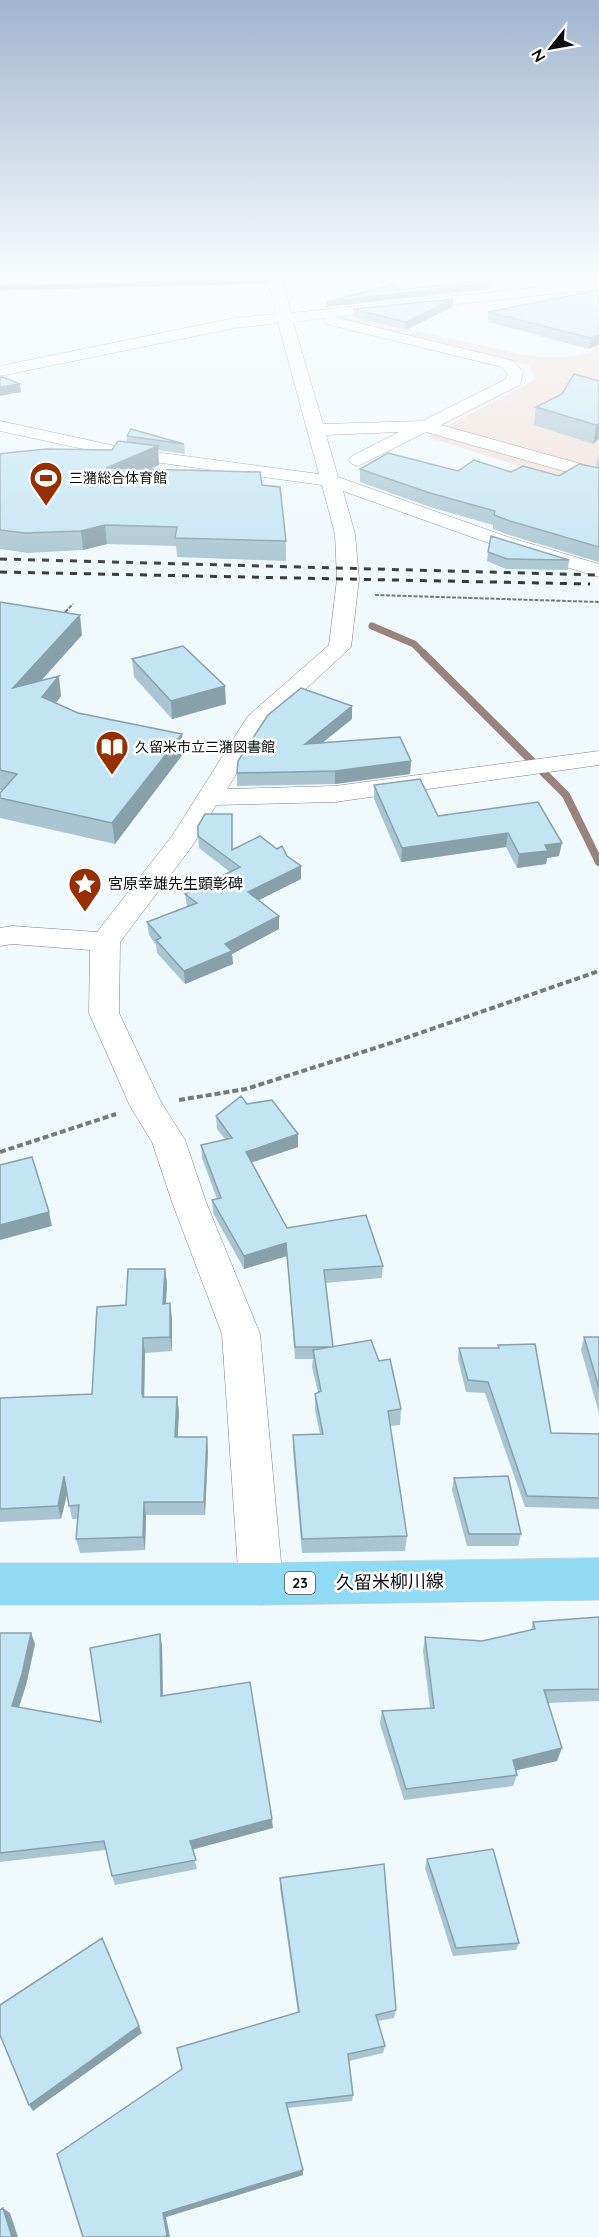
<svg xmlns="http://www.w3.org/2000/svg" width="599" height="2237" viewBox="0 0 599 2237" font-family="Quicksand,'Noto Sans JP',sans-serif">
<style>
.green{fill:#f3ded6}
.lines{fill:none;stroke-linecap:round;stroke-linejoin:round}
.stream-far2{stroke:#99837c;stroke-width:5}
.stream-far1{stroke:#99837c;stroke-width:7}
.stream{stroke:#99837c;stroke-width:8}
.minor-casing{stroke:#7a8285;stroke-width:1}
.major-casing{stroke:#d3d3d4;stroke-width:1}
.path-far1{stroke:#757b7d;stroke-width:2;stroke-dasharray:4 1.5;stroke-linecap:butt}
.path{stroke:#757b7d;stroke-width:4;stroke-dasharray:6 3;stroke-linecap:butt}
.minor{fill:#fff;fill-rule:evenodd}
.major{fill:#90daf4;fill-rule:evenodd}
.rail{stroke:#333739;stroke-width:3;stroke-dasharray:7 7;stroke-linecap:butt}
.wall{fill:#a8c5d1}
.shaded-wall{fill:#88a0aa}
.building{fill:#c3e5f3;stroke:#88a0aa;stroke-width:1.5}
.labels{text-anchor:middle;stroke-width:5;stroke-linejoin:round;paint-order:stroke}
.far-poi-label{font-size:14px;fill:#0a0d0e;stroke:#fff;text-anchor:start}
.shield{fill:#fff;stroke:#545656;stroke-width:1.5}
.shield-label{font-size:14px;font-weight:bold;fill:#0a0d0e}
.poi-label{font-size:15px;fill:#0a0d0e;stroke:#fff;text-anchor:start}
.near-street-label{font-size:18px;fill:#0a0d0e;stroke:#fff}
</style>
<rect width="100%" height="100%" fill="#f0f9fc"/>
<path class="green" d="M344 315 520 354C550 358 570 361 599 348V491L427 437 536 379 529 365 327 317Z"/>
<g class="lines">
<path class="stream-far2" d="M0 288 270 281"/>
<path class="stream-far1" d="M372 626 414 644 425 655"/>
<path class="stream" d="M424 654 566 795 599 862"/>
<g class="minor-casing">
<path id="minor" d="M267 273H281L291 313 599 281V289L334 317 514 361 523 372 520 385 441 425 599 469V481L426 432 358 466 352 464 349 460 352 456 399 432 326 435 338 477 508 537 599 564V577L494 545 343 491 355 534 359 579 351 647 266 726 227 789 335 786 599 751V765L335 802 216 805 193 845 120 942 119 1013 161 1102 185 1140 206 1202 260 1334 283 1584 276 1599 261 1605 246 1599 239 1584 222 1334 172 1202 152 1142 130 1106 89 1013 90 950 12 944 0 946V928L12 926 97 932 172 836 248 716 329 645 337 579 335 534 322 485 125 458 0 431V421L125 448 319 474 278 323 235 328 0 376V366L235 318 276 314ZM325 318 323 321 326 324 502 367 507 373 506 379 422 421 323 424 293 322Z"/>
</g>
<g class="major-casing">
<path id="major" d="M599 1558V1600L261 1605H0V1563H261Z"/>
</g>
<path class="path-far1" d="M375 595 599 602
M61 616 73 604"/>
<path class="path" d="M179 1100 246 1089 394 1042 599 971
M0 1152 116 1114"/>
<use href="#minor" class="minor"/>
<use href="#major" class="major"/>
<path class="rail" d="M0 559 599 575
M0 572 590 584"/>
</g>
<path class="wall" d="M599 290 589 349 488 322V312Z
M453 299 452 307 406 330 353 317V309Z
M599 381V439L593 444 534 425 536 407Z
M127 436 184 444 185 454 158 450 159 465 150 469 262 485 286 541V561L177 557 176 546 107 544 83 550 28 553 0 549V454L112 450 127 442Z
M599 452V468L596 466Z
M599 468V562L509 535 493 529V525L430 507 360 482V469L511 472 559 476Z
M488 552 569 560 568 570 506 569 487 561Z
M0 602 82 635 41 681 61 696 56 703 78 713 182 734 183 754 115 844 0 818V793L2 790H0Z
M132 659 226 704 172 719 134 677Z
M352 719 322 742 411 761 410 774 335 784 237 786V773Z
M374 785 438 816 538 802 559 856 547 858 546 864 517 868 506 847 401 862 374 799Z
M232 827V849L287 856 301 866V879L259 900 279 929 232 954 233 964 185 984 157 953 156 945 149 935 147 922 187 907 185 894 230 872 199 848 198 836Z
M247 1104 298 1147 251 1163 287 1228 383 1266 382 1278 325 1283 333 1347 379 1361 401 1409 400 1425 390 1426 407 1536 405 1551 302 1553 293 1451V1435L320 1434 315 1410V1394L318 1392 312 1367 313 1359H295L287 1256 244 1269 213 1213 212 1200 217 1199 202 1158 201 1145 225 1139 217 1129 216 1116Z
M165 1269 167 1283 166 1304 172 1318V1351L145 1353 144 1397H177L179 1412 177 1437 208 1451 205 1515H146L145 1550 80 1553 76 1539 78 1519H72L67 1494 61 1519 0 1522V1398L92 1394 126 1305Z
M584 1337H599V1413L581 1350Z
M498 1345 551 1433 599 1434V1509L525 1507 485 1393 466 1392 458 1359 459 1348H498Z
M454 1478 521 1534 518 1546H467L452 1490Z
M599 1617V1701L548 1703 557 1761 516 1770 517 1775 513 1786 404 1800 380 1724 382 1711 430 1708 423 1651 425 1637 482 1641 531 1630 533 1622Z
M0 1633H31L35 1644 26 1685 19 1707 101 1722 162 1645 163 1696 273 1828 192 1849 197 1869 115 1885 112 1876 106 1850 0 1862Z
M427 1859 519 1943 516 1950 453 1956 425 1868Z
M280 1878 396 2010 394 2018 378 2021 385 2046 383 2053 349 2061 353 2095 352 2101 288 2108 303 2170V2175L166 2217 83 2237 298 2013 280 1888Z"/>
<path class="shaded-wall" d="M490 283 489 289 326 307V302Z
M453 299 452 307 406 330V322Z
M599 335V345L589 349 591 338Z
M20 384 21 392 0 396V387Z
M599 423V439L593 444 596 425Z
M158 446 159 465 108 487 106 468Z
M105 525 107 544 83 550 81 531Z
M80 615 82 635 16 708 13 688Z
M59 676 61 696 45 717 42 697Z
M225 686 226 704 172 719 171 701Z
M352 706V719L305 757V744Z
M182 734 183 754 115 844 112 823Z
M411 761 410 774 335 784V771Z
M508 833 506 847 401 862 402 848Z
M562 843 559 856 547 858 546 864 517 868 519 854 545 845Z
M301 866V879L249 905 248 892Z
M279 916V929L232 954 233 964 185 984 184 971 225 944Z
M298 1134V1147L246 1164V1152Z
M49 1212 52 1226 0 1240V1225Z
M286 1243 287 1256 244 1269V1256Z
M165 1269 167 1283 165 1318 163 1304Z
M170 1303 172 1318V1351L170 1337Z
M143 1338 145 1353 144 1408 142 1394Z
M177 1397 179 1412 177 1451 175 1437Z
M207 1437 208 1451 205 1515 204 1502Z
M64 1476 68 1490 61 1519 58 1506Z
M144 1502 146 1515 145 1550 143 1537Z
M31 1633 35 1644 26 1685 16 1716 12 1706Z
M160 1634 162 1645 163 1707 161 1696Z
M562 1748 557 1761 509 1772 513 1760Z
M272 1819 273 1828 191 1850 190 1841Z
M139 2026 142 2033 33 2111 29 2105Z
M303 2170V2175L166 2217 170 2237H164L163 2213Z
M3 2208 10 2213 18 2237H12Z"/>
<path class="building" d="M489 280 490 283 326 302 392 285 399 290Z
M599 290V335L591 338 488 312Z
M453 299 406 322 353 309Z
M574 374 599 381V423L596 425 536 407 562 394Z
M0 376 20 384 0 387Z
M131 429 184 444 127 436Z
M118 441 158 446 106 468 260 472 262 485 280 487 286 541 175 538 177 527 105 525 81 531 25 533 0 530V454L7 453 46 449 112 450Z
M388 453 458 471 474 460 511 472 523 466 559 476 579 464 599 468V547L510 521 494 515 495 511 430 493 360 469Z
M491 536 569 560 507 559 488 552Z
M0 602 80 615 13 688 59 676 42 697 78 713 182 734 112 823 0 798V793L17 774 0 770Z
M183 646 225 686 171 701 132 659Z
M301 688 352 706 305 744 400 737 411 761 335 771 237 773 238 761 268 715Z
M420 779 438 816 538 802 562 843 545 845 548 851 519 854 508 833 402 848 374 785Z
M205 814H232V850L260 836 277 849 282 846 287 856 301 866 248 892 279 916 225 944 232 951 184 971 156 940 161 938 147 922 197 903 185 894 240 867 198 836V826Z
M241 1096 247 1104 272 1100 298 1134 246 1152 287 1228 366 1215 383 1266 324 1270 333 1347H295L286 1243 244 1256 212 1200 221 1198 201 1145 232 1138 216 1116Z
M32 1157 49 1212 0 1225V1165Z
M128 1269H165L163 1304 170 1303V1337L143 1338 142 1394 143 1397H177L175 1437H207L204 1502H144L143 1537 76 1539 79 1505 69 1506 64 1476 58 1506 0 1509V1398L92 1394 97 1307 126 1305Z
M584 1337H599V1388Z
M371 1340 379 1361 390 1359 401 1409 388 1411 407 1536 302 1539 293 1435 323 1434 315 1394 321 1391 313 1350Z
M535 1344 551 1433 599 1434V1498L527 1496 488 1382 468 1380 459 1348H499L498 1345Z
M508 1476 521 1534H469L454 1478Z
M599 1617V1689L544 1690 562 1748 513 1760 517 1775 406 1789 382 1711 434 1708 425 1637 482 1641 535 1629 533 1622Z
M0 1633H31L22 1674 12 1706 101 1722 90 1648 160 1634 161 1696 250 1682 272 1819 190 1841 196 1860 112 1876 104 1841 0 1853Z
M493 1849 519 1943 456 1948 427 1859Z
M384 1864 396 2010 376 2015 385 2046 348 2054 353 2095 286 2103 303 2170 163 2213 167 2235 164 2237H83L57 2154 182 2069 177 2048 299 2012 280 1878Z
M102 1938 139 2026 29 2105 0 2035V2005Z
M3 2208 12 2237H0V2210Z"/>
<linearGradient id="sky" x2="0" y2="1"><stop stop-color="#a1b5d0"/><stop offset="0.47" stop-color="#f8fcfe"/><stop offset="1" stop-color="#f8fcfe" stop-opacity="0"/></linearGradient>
<rect width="599" height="586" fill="url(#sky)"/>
<defs>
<g id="stadium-pin" transform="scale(1.725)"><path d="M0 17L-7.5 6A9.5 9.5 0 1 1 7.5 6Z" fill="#963002" stroke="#fff"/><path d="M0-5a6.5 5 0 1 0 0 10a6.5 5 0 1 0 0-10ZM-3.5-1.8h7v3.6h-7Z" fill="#fff"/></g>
<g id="library-pin" transform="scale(1.725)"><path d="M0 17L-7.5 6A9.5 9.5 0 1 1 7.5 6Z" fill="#963002" stroke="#fff"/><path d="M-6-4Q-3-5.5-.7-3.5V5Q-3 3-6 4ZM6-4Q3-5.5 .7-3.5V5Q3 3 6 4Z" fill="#fff"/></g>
<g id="sight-pin" transform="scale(1.725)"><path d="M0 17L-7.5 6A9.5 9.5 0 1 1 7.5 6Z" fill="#963002" stroke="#fff"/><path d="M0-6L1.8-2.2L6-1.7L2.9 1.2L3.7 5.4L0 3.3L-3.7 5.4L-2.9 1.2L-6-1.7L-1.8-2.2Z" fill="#fff"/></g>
</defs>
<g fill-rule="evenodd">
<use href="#stadium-pin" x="46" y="478"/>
<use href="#library-pin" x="112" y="747"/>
<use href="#sight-pin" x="85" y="884"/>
</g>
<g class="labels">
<g class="far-poi-label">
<text x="69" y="483">三潴総合体育館</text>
<text x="135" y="752">久留米市立三潴図書館</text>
</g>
<rect class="shield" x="285" y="1572" width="30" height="22" rx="4.5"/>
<g class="shield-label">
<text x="300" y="1588">23</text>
</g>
<g class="poi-label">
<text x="108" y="889">宮原幸雄先生顕彰碑</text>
</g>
<g class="near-street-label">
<text transform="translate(390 1582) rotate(-1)" y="6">久留米柳川線</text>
</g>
</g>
<g transform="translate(551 48) rotate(239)" stroke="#ffffff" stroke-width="4.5" paint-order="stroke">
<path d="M0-4.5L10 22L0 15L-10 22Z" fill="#0a0d0e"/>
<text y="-9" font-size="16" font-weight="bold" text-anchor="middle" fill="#0a0d0e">N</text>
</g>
</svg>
